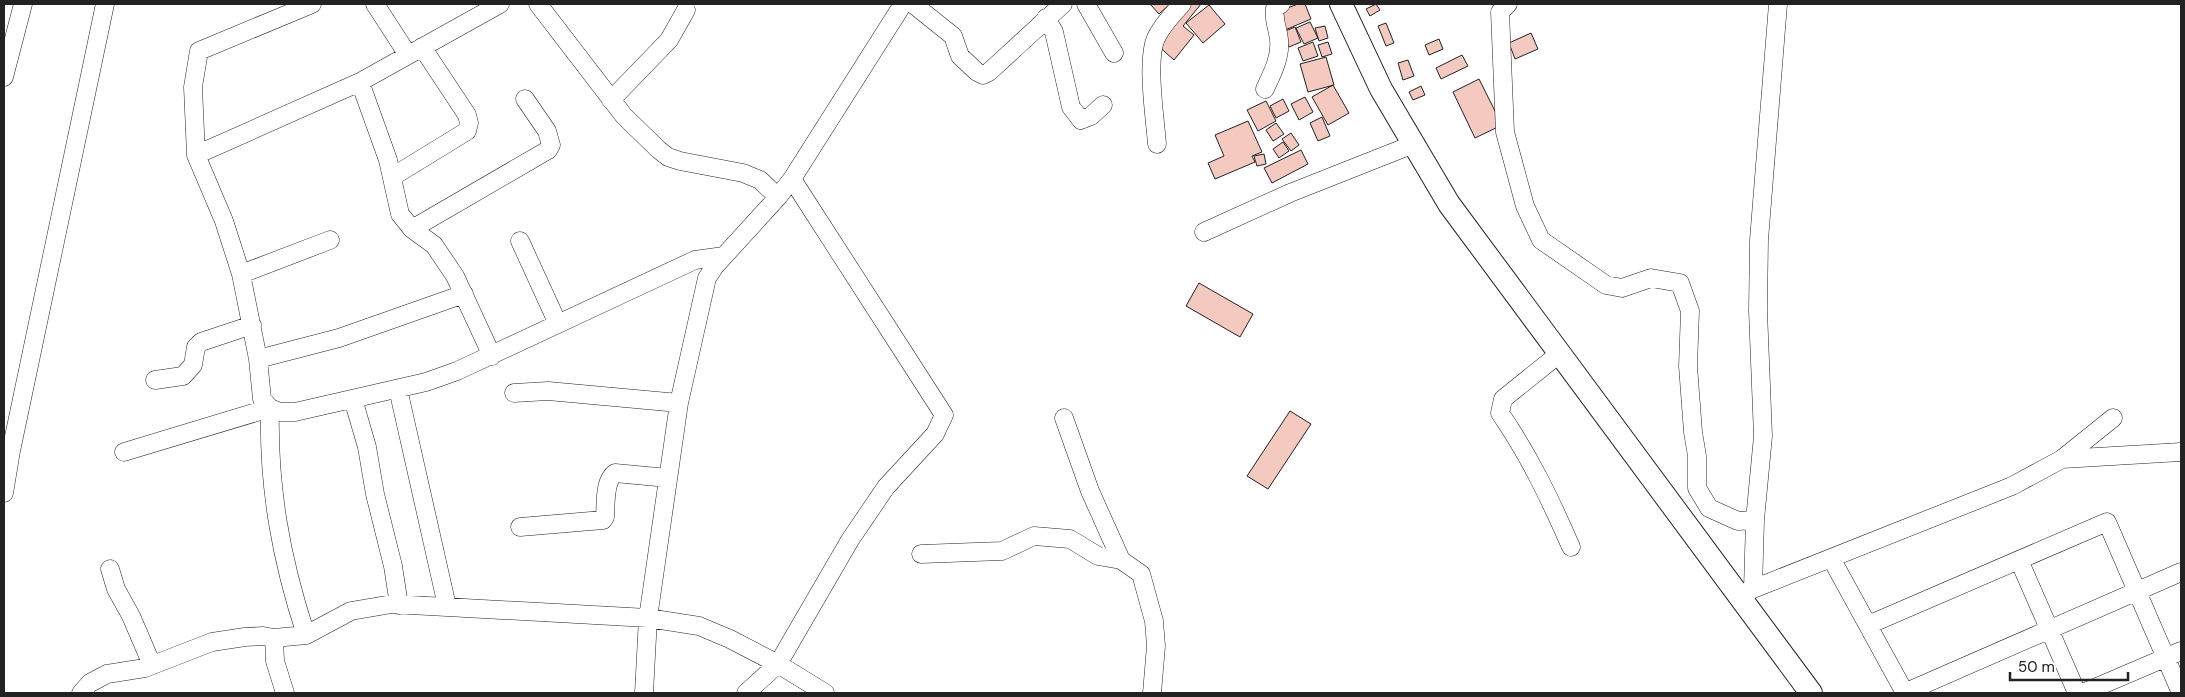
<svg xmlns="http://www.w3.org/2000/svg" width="2185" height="697" viewBox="0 0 2185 697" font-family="'DM Sans',sans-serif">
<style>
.building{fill:#f3c9c0;stroke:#222}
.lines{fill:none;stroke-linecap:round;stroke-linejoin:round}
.minor-casing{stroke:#222;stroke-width:19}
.major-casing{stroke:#222;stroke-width:24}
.minor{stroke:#fff;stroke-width:18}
.major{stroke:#fff;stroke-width:22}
</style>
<rect width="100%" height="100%" fill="#fff"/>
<path class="building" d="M1150 4H1170L1159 14Z
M1189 4H1201L1183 26 1194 35 1174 60 1156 44Z
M1298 4H1305L1311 19 1285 30 1277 12Z
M1376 4 1380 10 1370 16 1366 9Z
M1209 5 1225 24 1203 43 1186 23Z
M1310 22 1318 38 1304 44 1296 28Z
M1386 23 1394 43 1386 46 1378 26Z
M1325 26 1328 38 1319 41 1315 28Z
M1295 27 1301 42 1289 47 1283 32Z
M1531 33 1538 49 1515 59 1509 43Z
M1439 39 1443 49 1429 55 1425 45Z
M1313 42 1318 56 1303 61 1298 48Z
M1328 42 1332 54 1322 57 1318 45Z
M1462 55 1468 66 1441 79 1436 68Z
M1326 57 1334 85 1308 92 1300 64Z
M1408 60 1414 76 1403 80 1398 63Z
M1479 79 1502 125 1475 138 1453 92Z
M1333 85 1349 113 1328 125 1312 97Z
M1421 86 1425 95 1413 100 1409 92Z
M1305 97 1313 112 1299 120 1291 104Z
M1283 99 1289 111 1276 118 1270 106Z
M1266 101 1276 121 1258 131 1247 110Z
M1322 117 1330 136 1318 141 1310 123Z
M1248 121 1262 152 1252 156 1255 162 1215 179 1208 163 1224 156 1215 135Z
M1276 123 1284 134 1273 141 1266 130Z
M1291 133 1299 145 1291 151 1282 139Z
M1283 142 1289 151 1279 158 1273 149Z
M1301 150 1308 164 1272 183 1264 168Z
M1264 154 1266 164 1257 166 1254 156Z
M1199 283 1253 314 1240 337 1186 306Z
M1290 411 1311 424 1268 489 1247 476Z"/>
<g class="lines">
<g class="minor-casing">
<path id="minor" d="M312 4 199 51 193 87 196 155 224 221 241 274 258 359 262 399 270 408 280 412H295L426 382 457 371 695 260 724 256
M375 4 408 55
M538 4 624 116 659 150 668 157 680 161 743 173 760 180 778 197
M913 4 953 36 960 56 977 72 983 75 989 72 1063 4
M1086 4 1114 53
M1508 4 1500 12 1505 132 1525 206 1541 240 1606 285 1622 288 1651 278 1680 283 1690 311 1688 366 1693 432 1697 456V488L1709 508 1738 521 1755 520
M1046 18 1054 32 1071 107 1081 120 1091 116 1103 105
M4 77 23 4
M360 82 388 160 400 214 412 229 434 245 455 276 492 356
M1265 89C1272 74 1281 57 1279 40 1278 29 1273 19 1275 8L1281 4
M611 100 669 40 686 10
M1157 144C1155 118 1146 60 1156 38 1162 25 1173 14 1182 4
M196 155 360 82 500 4
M392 177 467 131 469 123 467 115 422 47
M412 229 548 150 551 145 547 131 525 99
M1204 232 1290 193 1414 144
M520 241 558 324
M241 274 330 240
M1559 354 1503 399 1500 413C1530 457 1550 499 1571 547
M258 359 339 338 464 294
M155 380 183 376 193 365 196 347 201 342 252 325
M398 389 447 606
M514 393 548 391 679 403
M353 399 367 447 375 494 393 566 399 605
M1064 418 1090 491 1121 560 1141 574 1154 621 1156 646 1152 693
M2113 418 2062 459 2181 452
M124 452 270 408C268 487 281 559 306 635
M4 493 11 451 105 4
M520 527 603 520 605 517C606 504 604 481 615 473L668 478
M921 554 1002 551 1034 536 1070 539 1098 556 1121 560
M1831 558 1905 693
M2019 560 2077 693
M110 569 116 589 131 616 152 665
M1753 589 1755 520 1763 436 1758 311 1759 240 1778 4
M1743 593 2012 486 2062 459
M1868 625 2107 522 2181 693
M274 638 275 661 285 693
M81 693 90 683 107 674 145 668 212 642 245 637 263 636 274 638 306 635 351 611 392 604 648 618 699 626 730 639 778 664 825 693
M644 693 648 618 679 403 707 278 715 266 778 197 792 179 903 4
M746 693 778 664 850 540 886 487 935 434 944 415 792 179
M1904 693 2181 572
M2083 693 2181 651"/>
</g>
<g class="major-casing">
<path id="major" d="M1341 4 1381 89 1449 204 1811 693"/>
</g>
<use href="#minor" class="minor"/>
<use href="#major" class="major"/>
</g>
<rect width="2185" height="697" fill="none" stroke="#222222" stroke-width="10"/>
<path d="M2010 672v8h118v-8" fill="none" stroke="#222222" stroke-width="2.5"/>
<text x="2018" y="672" font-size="15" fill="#222222" stroke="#ffffff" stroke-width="4" paint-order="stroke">50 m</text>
</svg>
